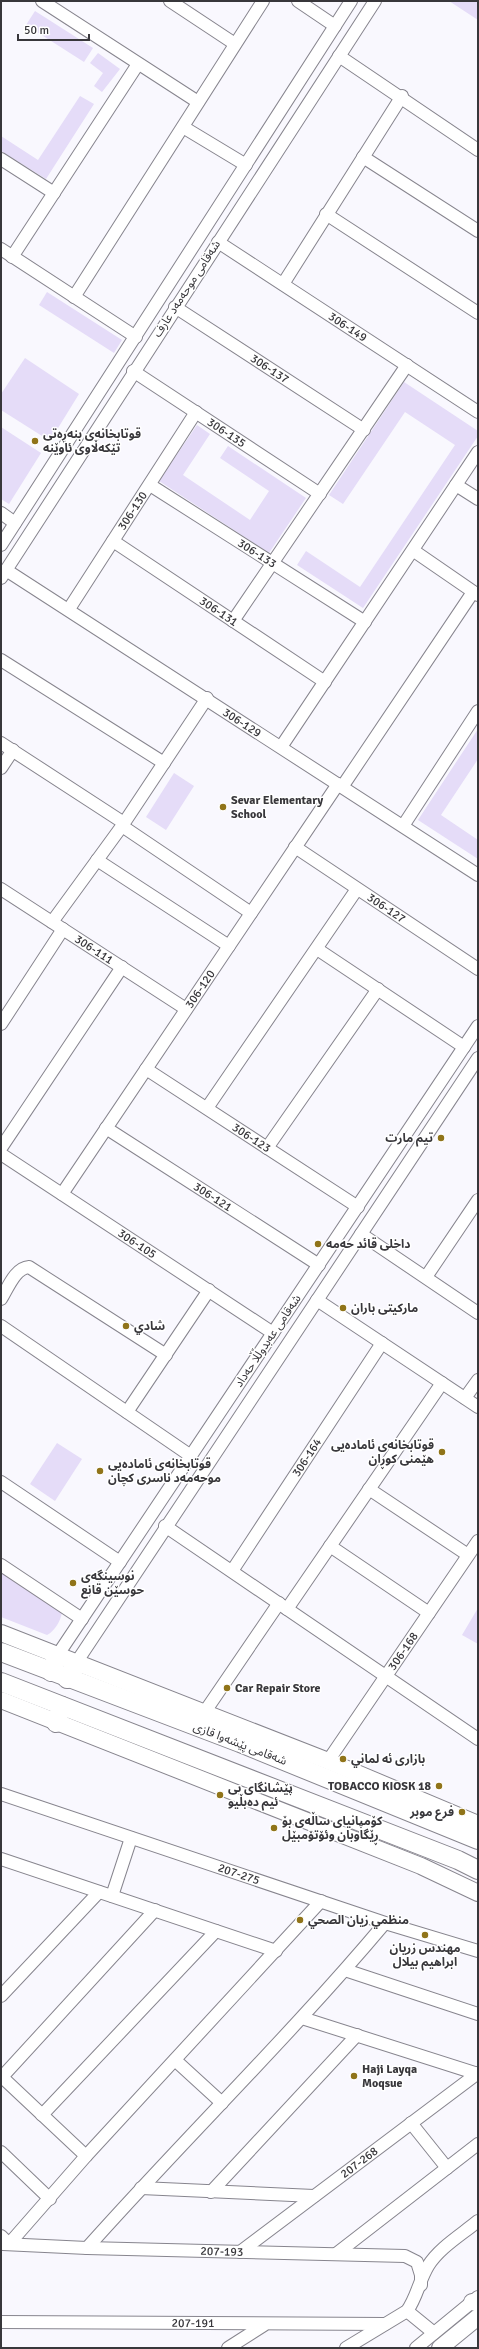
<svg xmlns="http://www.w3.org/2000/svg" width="479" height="2349" viewBox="0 0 479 2349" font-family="Signika,'Noto Sans Arabic',sans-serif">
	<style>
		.green { fill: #e5dcf8 }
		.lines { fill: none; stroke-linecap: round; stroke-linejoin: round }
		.minor-casing { stroke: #87858e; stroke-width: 14 }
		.major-casing { stroke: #87858e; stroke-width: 18 }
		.highway-casing { stroke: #87858e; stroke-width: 20 }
		.minor { stroke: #fff; stroke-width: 12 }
		.major { stroke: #fff; stroke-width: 16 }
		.highway { stroke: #fff; stroke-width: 18 }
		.poi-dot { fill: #907419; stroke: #fff; stroke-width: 1.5 }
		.labels { text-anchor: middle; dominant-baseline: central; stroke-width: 3; stroke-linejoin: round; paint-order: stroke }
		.street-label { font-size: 12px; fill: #38373b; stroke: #fff }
		.poi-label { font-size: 12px; font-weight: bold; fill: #38373b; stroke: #fff; text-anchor: start }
	</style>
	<rect width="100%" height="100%" fill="#f9f8fe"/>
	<g class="green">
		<polygon points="449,1 478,1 478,20"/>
		<polygon points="35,11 93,48 84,62 26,25"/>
		<polygon points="98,53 120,69 102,92 94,86 103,73 90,63"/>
		<polygon points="80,96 94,104 46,179 1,151 1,136 38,160"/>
		<polygon points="47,292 122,340 114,353 39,305"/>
		<polygon points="25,358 79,394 50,441 1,410 1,394"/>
		<polygon points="404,382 478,431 478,436 363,608 297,565 306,551 360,587 455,445 405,412 343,504 329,495"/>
		<polygon points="197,425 210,434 183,475 250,520 269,491 220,458 228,446 306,498 269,553 159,481"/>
		<polygon points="1,427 41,453 9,504 1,499"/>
		<polygon points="478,729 478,759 441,815 478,840 478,859 418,820"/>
		<polygon points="174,773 194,786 166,830 146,817"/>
		<polygon points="57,1443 82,1459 55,1501 30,1484"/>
		<path d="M1,1572l61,40c-1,8 -7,19 -15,23l-46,-18z"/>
		<polygon points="478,1608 478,1644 462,1635"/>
	</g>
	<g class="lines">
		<g class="minor-casing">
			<g id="minor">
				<polyline points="42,1 198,102"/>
				<polyline points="170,1 235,44"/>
				<polyline points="298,1 335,26"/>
				<polyline points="339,56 478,150"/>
				<polyline points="183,127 246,165"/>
				<polyline points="363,157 478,231"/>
				<polyline points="1,159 54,193"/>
				<polyline points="326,214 478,313"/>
				<path id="s1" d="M218,242l260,170"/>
				<polyline points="1,249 136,337"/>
				<polyline points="12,257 138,64"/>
				<polyline points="283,284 402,96"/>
				<polyline points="74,297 263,1"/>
				<path id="s2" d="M175,307l189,123"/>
				<path id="s3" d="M133,371l187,123"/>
				<path id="s4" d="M150,485l215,137"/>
				<polyline points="456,485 478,499"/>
				<polyline points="1,513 15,523"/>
				<path id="s5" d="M113,541l212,141"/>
				<polyline points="1,545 351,1"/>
				<polyline points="414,551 478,595"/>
				<path id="s6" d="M6,570l472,305"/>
				<polyline points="1,578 375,1"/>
				<path id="s7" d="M69,609l127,-197"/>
				<polyline points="233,621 407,365"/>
				<polyline points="1,660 164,763"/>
				<polyline points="1,743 124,823"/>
				<polyline points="281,747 478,452"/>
				<polyline points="1,768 13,750"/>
				<polyline points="342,787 473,592"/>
				<polyline points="122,826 251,913"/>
				<polyline points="403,826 478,711"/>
				<path id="s8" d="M295,847l183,122"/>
				<polyline points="97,860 229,946"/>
				<path id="s9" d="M1,889l185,120"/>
				<polyline points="52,922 122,826 207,698"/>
				<polyline points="317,949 464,1047"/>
				<polyline points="1,1024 63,929"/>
				<path id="s10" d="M146,1069l212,138"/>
				<polyline points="207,1108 357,889"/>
				<path id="s11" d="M106,1128l213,137"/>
				<polyline points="1,1148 122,967"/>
				<polyline points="267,1148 378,989"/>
				<path id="s12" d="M1,1154l272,179"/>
				<path id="s13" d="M62,1194l276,-410"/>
				<polyline points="361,1234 478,1313"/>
				<polyline points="426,1277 478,1200"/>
				<path d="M1,1299c7,-11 14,-31 28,-32l137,88"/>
				<polyline points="317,1300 478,1407"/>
				<polyline points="1,1326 191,1456"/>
				<polyline points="465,1398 478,1380"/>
				<polyline points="127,1412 209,1290"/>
				<polyline points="1,1482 120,1562"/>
				<polyline points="369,1489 468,1555"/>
				<polyline points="165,1526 478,1739"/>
				<polyline points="330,1546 429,1613"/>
				<polyline points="1,1565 82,1619"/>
				<path id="s14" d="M232,1571l150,-228"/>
				<polyline points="287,1609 442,1383"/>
				<polyline points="57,1656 478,1026"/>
				<polyline points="76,1663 478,1058"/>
				<polyline points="204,1713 279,1603"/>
				<path id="s15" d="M328,1761l150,-220"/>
				<path id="s16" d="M1,1794l384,129 93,28"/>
				<polyline points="1,1859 276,1951"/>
				<polyline points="112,1896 131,1838"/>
				<polyline points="345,1970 478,2014"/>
				<polyline points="1,1996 99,1892"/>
				<polyline points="302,2018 478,2074"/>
				<polyline points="175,2060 222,2103"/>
				<polyline points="1,2076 86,2156"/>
				<polyline points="2,2077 155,1910"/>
				<polyline points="42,2115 216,1931"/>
				<polyline points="411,2123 447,2168"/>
				<polyline points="1,2152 50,2199"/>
				<polyline points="141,2188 314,2196"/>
				<polyline points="211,2192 357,2035"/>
				<polyline points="1,2236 9,2244 86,2156 321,1901"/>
				<path id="s17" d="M3,2244l84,4 318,8 12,6 4,13v10"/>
				<path d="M87,2248c98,-110 203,-212 298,-325"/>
				<path id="s18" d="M240,2252l238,-179"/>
				<polyline points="336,2254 478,2144"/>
				<polyline points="407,2311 434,2333"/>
				<path id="s19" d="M1,2322l384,2"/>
				<polyline points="228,2348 264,2325"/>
				<path d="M346,2348l61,-37c10,-14 12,-30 21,-45 11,-18 33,-31 50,-45"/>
				<polyline points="416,2348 478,2297"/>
			</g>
		</g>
		<g class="major-casing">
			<g id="major">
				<polyline points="1,1633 328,1761 478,1824"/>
				<polyline points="1,1700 421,1866 478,1893"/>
				<polyline points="472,2302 478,2303"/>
				<polyline points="440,2348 478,2317"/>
			</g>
		</g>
		<g class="highway-casing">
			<g id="highway">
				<polyline points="1,1652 240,1743 478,1840"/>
				<polyline points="51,1672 57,1656"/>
				<polyline points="67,1679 76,1663"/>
				<polyline points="1,1682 458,1860 478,1870"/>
				<polyline points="56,1723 62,1706"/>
			</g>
		</g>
		<use href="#minor" class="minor"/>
		<use href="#major" class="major"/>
		<use href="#highway" class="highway"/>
	</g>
	<g class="poi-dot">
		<circle cx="35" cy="441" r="4"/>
		<circle cx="223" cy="807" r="4"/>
		<circle cx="441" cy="1138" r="4"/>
		<circle cx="318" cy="1244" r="4"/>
		<circle cx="343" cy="1308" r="4"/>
		<circle cx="126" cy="1326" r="4"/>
		<circle cx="442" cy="1452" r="4"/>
		<circle cx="100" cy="1471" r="4"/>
		<circle cx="73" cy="1583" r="4"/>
		<circle cx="227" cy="1688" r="4"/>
		<circle cx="343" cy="1759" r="4"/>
		<circle cx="439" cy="1786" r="4"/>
		<circle cx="220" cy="1795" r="4"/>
		<circle cx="462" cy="1812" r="4"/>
		<circle cx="274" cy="1828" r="4"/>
		<circle cx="300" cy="1920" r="4"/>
		<circle cx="425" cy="1935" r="4"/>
		<circle cx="354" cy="2076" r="4"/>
	</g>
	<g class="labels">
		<g class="street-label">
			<text transform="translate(187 289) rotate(-57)">شەقامی موحەمەد عارف</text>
			<text stroke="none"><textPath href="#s1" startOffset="155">306-149</textPath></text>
			<text stroke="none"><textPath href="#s2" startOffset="113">306-137</textPath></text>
			<text stroke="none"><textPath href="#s3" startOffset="112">306-135</textPath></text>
			<text stroke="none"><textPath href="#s7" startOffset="117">306-130</textPath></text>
			<text stroke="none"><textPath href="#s4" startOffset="127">306-133</textPath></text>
			<text stroke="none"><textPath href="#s5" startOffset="127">306-131</textPath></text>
			<text stroke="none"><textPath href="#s6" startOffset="281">306-129</textPath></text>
			<text stroke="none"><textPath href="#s8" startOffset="110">306-127</textPath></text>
			<text stroke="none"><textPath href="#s9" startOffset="111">306-111</textPath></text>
			<text stroke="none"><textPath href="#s13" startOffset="247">306-120</textPath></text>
			<text stroke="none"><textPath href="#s10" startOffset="126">306-123</textPath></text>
			<text stroke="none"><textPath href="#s11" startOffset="127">306-121</textPath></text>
			<text stroke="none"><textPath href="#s12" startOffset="163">306-105</textPath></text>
			<text transform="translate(268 1341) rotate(-56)">شەقامی عەبدوڵڵا حەداد</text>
			<text stroke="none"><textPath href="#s14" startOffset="136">306-164</textPath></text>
			<text stroke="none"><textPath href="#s15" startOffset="133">306-168</textPath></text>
			<text transform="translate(240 1744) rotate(21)">شەقامی پێشەوا قازی</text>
			<text stroke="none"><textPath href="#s16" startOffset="251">207-275</textPath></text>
			<text stroke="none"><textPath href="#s18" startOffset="149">207-268</textPath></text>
			<text stroke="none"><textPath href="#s17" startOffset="219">207-193</textPath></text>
			<text stroke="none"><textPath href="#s19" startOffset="192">207-191</textPath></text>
		</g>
		<g class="poi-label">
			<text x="43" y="434">قوتابخانەی بنەڕەتی<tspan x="43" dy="14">تێکەڵاوی ئاوێنە</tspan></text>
			<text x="231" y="800">Sevar Elementary<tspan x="231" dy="14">School</tspan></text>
			<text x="433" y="1138" text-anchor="end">تيم مارت</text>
			<text x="326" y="1244">داخلی قائد حەمە</text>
			<text x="351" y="1308">ماركيتى باران</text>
			<text x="134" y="1326">شادي</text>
			<text x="434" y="1445" text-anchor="end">قوتابخانەی ئامادەیی<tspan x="434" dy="14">هێمنی کوڕان</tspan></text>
			<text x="108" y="1464">قوتابخانەی ئامادەیی<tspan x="108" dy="14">موحەمەد ناسری کچان</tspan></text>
			<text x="81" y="1576">نوسینگەی<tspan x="81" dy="14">حوسێن قانع</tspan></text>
			<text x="235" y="1688">Car Repair Store</text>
			<text x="351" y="1759">بازارى ئه لماني</text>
			<text x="431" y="1786" text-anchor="end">TOBACCO KIOSK 18</text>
			<text x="228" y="1788">پێشانگای بی<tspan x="228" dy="14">ئیم دەبڵیو</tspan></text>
			<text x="454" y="1812" text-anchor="end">فرع موبر</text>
			<text x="282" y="1821">کۆمپانیای ساڵەی بۆ<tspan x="282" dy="14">ڕێگاوبان وئۆتۆمبێل</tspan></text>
			<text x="308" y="1920">منظمي زيان الصحي</text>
			<text x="425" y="1948" text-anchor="middle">مهندس زريان<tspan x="425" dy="14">ابراهيم بيلال</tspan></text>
			<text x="362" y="2069">Haji Layqa<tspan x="362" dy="14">Moqsue</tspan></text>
		</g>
	</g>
	<rect width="479" height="2349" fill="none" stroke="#38373b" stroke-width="4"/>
	<path d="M18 34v6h71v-6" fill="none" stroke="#38373b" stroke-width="2"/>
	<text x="24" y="34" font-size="12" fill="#38373b" stroke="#ffffff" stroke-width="3" paint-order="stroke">50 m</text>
</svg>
